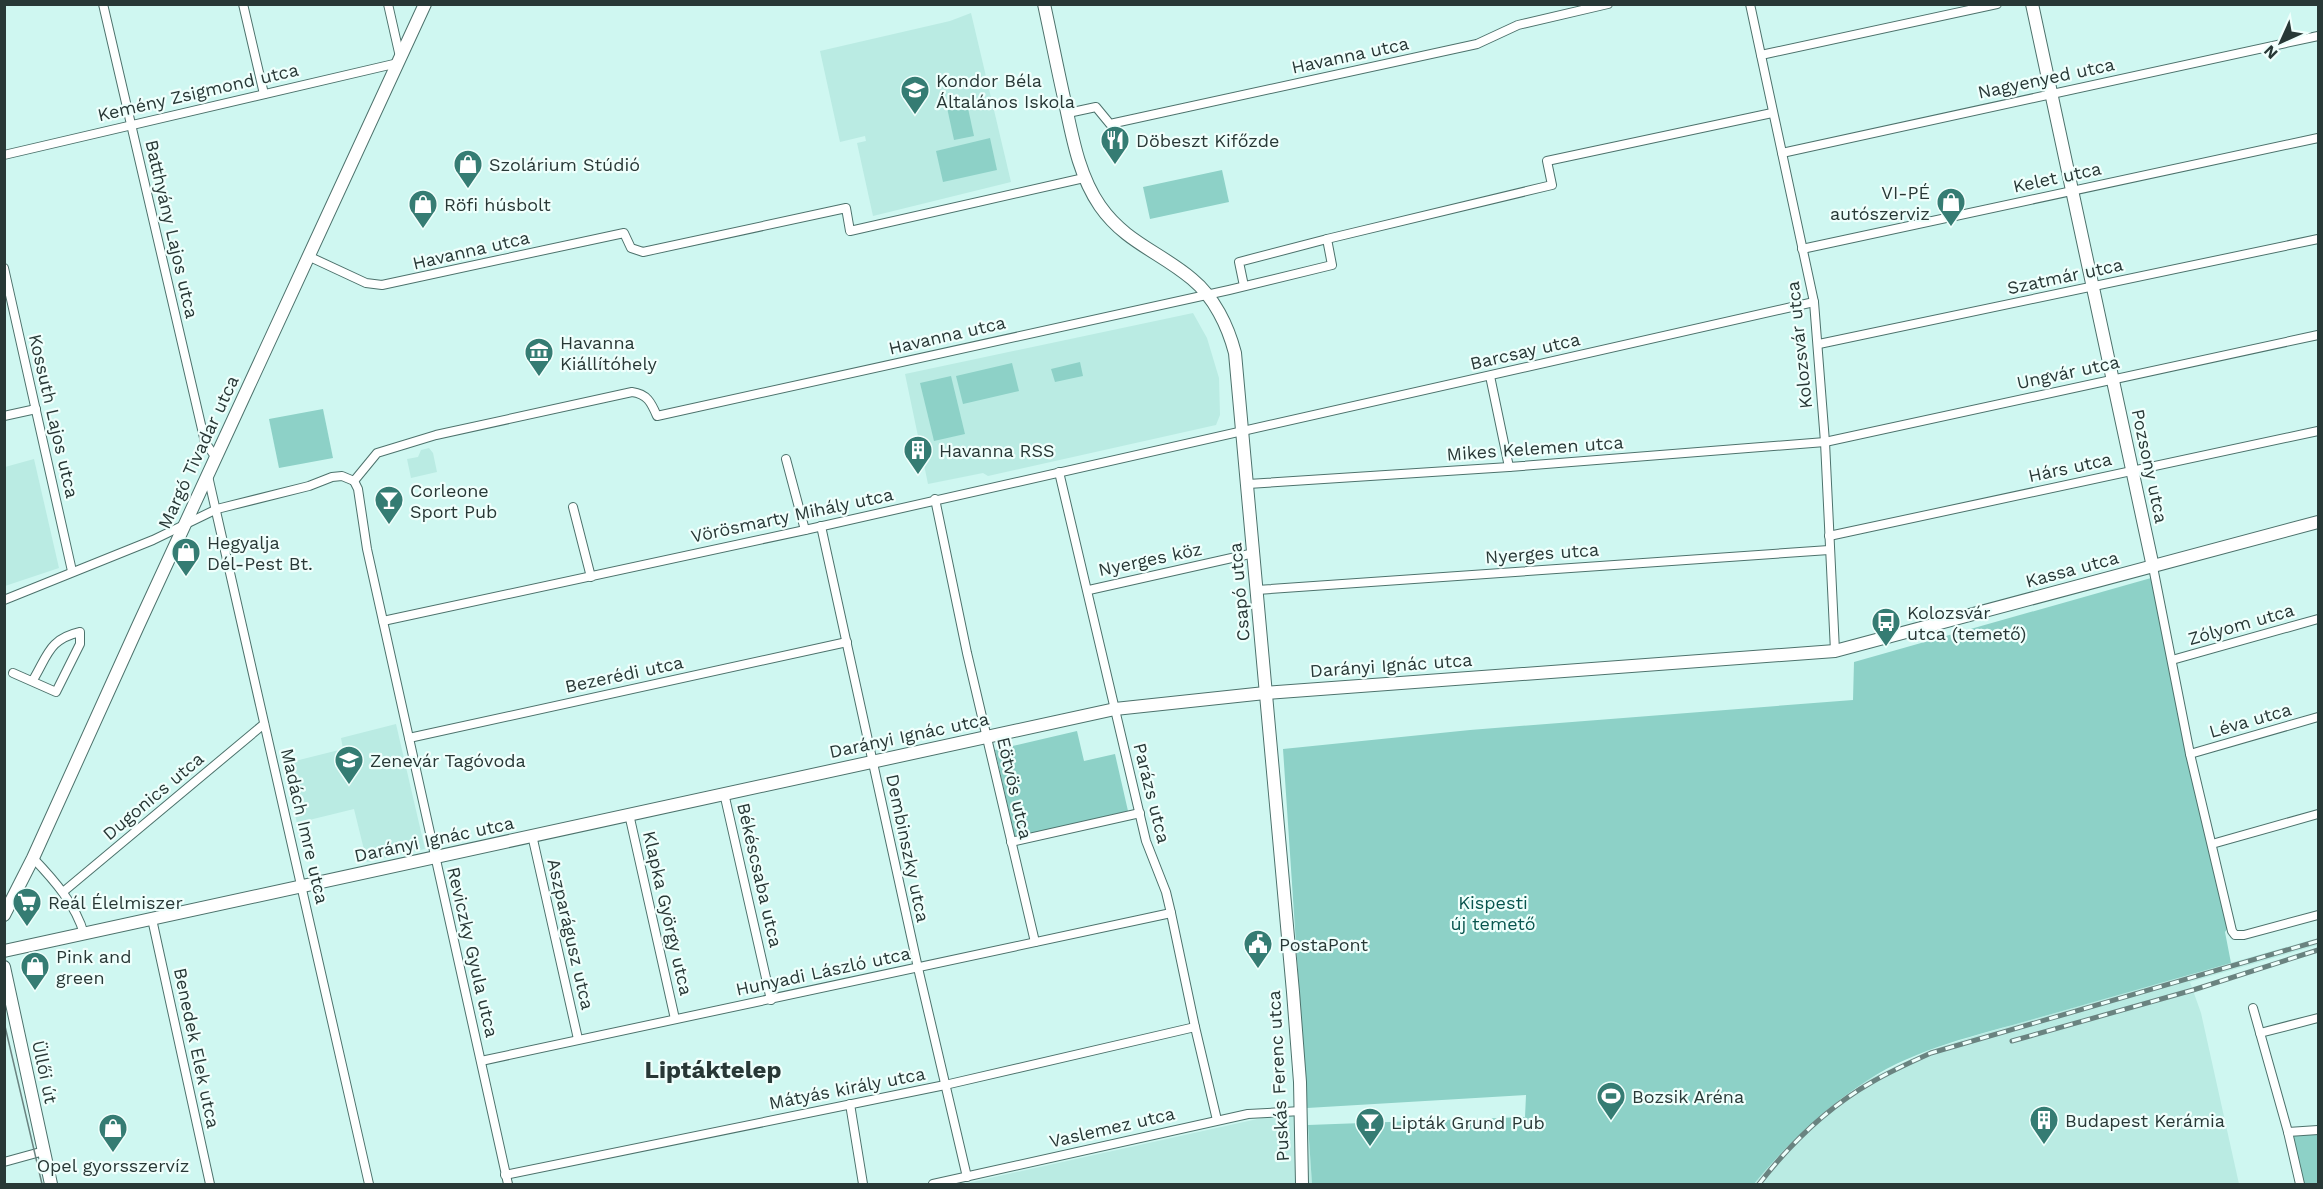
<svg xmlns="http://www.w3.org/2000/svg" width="2323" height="1189" viewBox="0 0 2323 1189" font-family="'Work Sans',sans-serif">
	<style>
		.built { fill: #baebe3 }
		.green { fill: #8dd1c7 }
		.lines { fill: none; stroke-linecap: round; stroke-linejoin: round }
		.street-casing { stroke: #4d726c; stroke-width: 10 }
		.secondary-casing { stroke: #4d726c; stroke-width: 14 }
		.street { stroke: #fff; stroke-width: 8 }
		.secondary { stroke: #fff; stroke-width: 12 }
		.tram { stroke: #6a8380; stroke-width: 1.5 }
		.rail-casing { stroke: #6a8380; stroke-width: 5 }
		.rail { stroke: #effffc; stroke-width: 3; stroke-dasharray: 9; stroke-linecap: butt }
		.labels { text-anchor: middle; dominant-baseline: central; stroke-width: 4.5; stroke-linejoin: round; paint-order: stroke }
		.street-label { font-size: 18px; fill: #283836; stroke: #effffc }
		.poi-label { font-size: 18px; fill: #283836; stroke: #effffc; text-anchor: start }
		.park-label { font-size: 18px; fill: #08554e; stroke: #effffc }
		.district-label { font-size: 24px; font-weight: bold; fill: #283836; stroke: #effffc }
	</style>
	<rect width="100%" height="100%" fill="#cff7f1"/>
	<g class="built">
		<polygon points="971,13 1011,182 873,216 857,143 866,141 865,136 840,142 820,51 950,21"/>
		<polygon points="1193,313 1207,338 1219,378 1220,415 1216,425 988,476 983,473 928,484 905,374"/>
		<polygon points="429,448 433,453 437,472 411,478 407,459 418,457 421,450"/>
		<polygon points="34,459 59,568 5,586 5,467"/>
		<polygon points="396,724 425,849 367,862 354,809 297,823 283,764 343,749 341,738"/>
		<polygon points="2318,938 2318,945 2190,982 2201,1013 2239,1184 1766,1184 1766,1182 1764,1184 1754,1184 1778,1155 1807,1125 1869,1079 1930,1050 1978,1035"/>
		<polygon points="1307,1108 1312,1184 963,1184"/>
	</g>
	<g class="green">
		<polygon points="966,99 974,136 954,140 946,103"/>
		<polygon points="990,138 997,170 943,182 936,151"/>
		<polygon points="1222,170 1229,202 1150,219 1143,187"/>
		<polygon points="1080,362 1083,376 1055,382 1051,369"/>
		<polygon points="1012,363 1019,391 963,404 956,376"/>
		<polygon points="951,376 965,434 934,441 920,383"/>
		<polygon points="323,409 333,458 279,468 269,419"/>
		<path d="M2151,578l80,346 -6,8 6,31c-66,19 -131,37 -197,56 -56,16 -117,29 -166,61 -46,30 -80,63 -114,104h-442l-4,-59 217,-8 1,-22 -219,13 -24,-359 187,-19 383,-30 1,-38z"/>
		<polygon points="1077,731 1084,761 1115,754 1128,811 1015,837 995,750"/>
		<polygon points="2318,1130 2318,1184 2300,1184 2288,1132"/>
	</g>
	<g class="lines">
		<g class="street-casing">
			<g id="street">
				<polyline points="103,4 205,442 216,458"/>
				<polyline points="243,4 264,94"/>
				<polyline points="388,4 400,57"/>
				<polyline points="1750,4 1814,302 1825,442 1835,651"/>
				<polyline points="1761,55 1997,4"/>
				<polyline points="1068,113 1096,107 1110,124 1477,44 1518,25 1608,4"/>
				<polyline points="1782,153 2318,36"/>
				<polyline points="4,155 398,63"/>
				<polyline points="1802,249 2318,138"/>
				<polyline points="308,256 366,283 382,285 624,233 631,248 643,252 846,208 850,231 1084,178"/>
				<polyline points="4,268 72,571"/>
				<polyline points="1244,286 1239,262 1327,239"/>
				<polyline points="1819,344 2318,239"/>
				<polyline points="1490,376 1509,467"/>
				<polyline points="4,416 36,409"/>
				<polyline points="786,459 805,530"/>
				<polyline points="1059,472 1146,841 1166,892 1171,913 1195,1027 1217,1120"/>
				<polyline points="208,476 369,1184"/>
				<path d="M354,481l23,-28 59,-18 196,-43c15,2 19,10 25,24l572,-126 103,-25 -5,-26 225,-54 -5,-24 225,-48"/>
				<polyline points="354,481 358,489 367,549 508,1184"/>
				<polyline points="1248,484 1509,467 1825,442 2318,335"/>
				<polyline points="935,499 967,653 1035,942"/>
				<polyline points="573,507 591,577"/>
				<polyline points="821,526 918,968 967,1177"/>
				<polyline points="1829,536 2318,431"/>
				<polyline points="2153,567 2190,754 2232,931 2235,935 2244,935 2318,915"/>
				<polyline points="1089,590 1254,553"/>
				<polyline points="1257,590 1829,550"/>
				<polyline points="4,600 153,540 217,509 309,486 332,477 342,476 354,481"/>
				<polyline points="383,621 805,530 1814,302"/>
				<polyline points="2172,660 2318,619"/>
				<path d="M13,673l43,19 24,-48v-12c-31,7 -32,23 -47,48"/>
				<polyline points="409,738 847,642"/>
				<polyline points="2190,754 2318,717"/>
				<polyline points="724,793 771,1000"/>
				<polyline points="629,814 675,1019"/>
				<polyline points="532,835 578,1039"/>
				<polyline points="1011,842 1140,813"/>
				<polyline points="2212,844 2318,814"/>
				<path d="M33,858c21,22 43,47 51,76"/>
				<polyline points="63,892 264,724"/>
				<polyline points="152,919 210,1184"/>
				<polyline points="2253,1008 2288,1132 2300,1184"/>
				<polyline points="2260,1033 2318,1018"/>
				<polyline points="481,1061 1171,913"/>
				<polyline points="850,1104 863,1184"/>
				<polyline points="2288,1132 2318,1130"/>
				<polyline points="4,1162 44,1151"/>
				<polyline points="505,1175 945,1085 1195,1027"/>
				<polyline points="933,1184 1248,1114 1301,1111"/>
			</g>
		</g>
		<g class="secondary-casing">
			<g id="secondary">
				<path d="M1044,4c7,32 13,63 20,94 8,37 14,76 36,108 25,36 60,46 92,73 22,18 36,47 43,74l58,639 7,90 2,102"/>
				<polyline points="2032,4 2153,567"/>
				<polyline points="4,915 33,858 138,626 425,4"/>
				<polyline points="4,951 1115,709 1265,693 1835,651 2318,522"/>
				<polyline points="4,967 51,1184"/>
			</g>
		</g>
		<use href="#street" class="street"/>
		<use href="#secondary" class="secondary"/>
		<polyline class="tram" points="4,1022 42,1184"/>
		<g class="rail-casing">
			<g id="rail">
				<polyline points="2012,1041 2193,990 2318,950"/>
				<path d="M1759,1184c31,-40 69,-77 113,-102 19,-11 39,-20 59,-29l387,-112"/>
			</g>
		</g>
		<use href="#rail" class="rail"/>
	</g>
	<defs>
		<g id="school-pin" transform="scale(1.5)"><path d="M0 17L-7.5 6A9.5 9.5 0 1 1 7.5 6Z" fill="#357c73" stroke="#effffc"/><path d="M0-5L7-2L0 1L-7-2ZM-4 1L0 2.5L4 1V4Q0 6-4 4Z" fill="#fff"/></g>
		<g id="restaurant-pin" transform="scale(1.5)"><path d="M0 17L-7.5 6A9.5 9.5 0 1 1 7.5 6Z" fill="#357c73" stroke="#effffc"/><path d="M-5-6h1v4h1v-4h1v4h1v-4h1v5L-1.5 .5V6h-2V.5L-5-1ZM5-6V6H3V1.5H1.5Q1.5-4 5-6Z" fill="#fff"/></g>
		<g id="shop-pin" transform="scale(1.5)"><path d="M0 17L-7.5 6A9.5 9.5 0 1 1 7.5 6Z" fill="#357c73" stroke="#effffc"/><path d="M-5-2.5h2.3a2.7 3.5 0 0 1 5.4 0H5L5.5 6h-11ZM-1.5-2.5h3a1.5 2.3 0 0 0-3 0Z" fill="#fff"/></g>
		<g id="museum-pin" transform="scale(1.5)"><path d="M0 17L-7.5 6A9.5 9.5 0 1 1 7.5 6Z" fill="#357c73" stroke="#effffc"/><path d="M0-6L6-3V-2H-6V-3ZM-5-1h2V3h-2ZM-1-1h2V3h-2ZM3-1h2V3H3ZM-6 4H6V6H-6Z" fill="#fff"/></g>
		<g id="building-pin" transform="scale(1.5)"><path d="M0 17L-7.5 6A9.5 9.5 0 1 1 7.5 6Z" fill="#357c73" stroke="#effffc"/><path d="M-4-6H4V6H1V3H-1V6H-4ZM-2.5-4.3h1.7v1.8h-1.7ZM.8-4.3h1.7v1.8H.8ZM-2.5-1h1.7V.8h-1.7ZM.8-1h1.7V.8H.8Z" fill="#fff"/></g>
		<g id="bar-pin" transform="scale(1.5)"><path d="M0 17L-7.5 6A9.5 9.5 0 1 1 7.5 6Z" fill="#357c73" stroke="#effffc"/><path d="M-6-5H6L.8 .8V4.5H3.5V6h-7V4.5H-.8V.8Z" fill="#fff"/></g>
		<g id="bus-pin" transform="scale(1.5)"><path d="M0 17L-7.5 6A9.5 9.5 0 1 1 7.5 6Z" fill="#357c73" stroke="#effffc"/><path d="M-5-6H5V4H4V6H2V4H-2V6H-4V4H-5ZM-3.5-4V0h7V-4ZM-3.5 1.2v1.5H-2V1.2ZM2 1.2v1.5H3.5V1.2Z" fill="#fff"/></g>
		<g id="supermarket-pin" transform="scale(1.5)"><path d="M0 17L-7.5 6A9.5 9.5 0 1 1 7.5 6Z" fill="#357c73" stroke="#effffc"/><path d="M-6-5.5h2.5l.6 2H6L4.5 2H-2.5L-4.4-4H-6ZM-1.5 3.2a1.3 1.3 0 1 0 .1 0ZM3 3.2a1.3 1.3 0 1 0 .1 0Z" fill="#fff"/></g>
		<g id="civic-pin" transform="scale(1.5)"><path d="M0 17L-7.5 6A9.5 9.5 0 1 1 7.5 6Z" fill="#357c73" stroke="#effffc"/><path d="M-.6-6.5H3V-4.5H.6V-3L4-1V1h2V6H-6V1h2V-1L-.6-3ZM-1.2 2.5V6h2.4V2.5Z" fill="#fff"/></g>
		<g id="stadium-pin" transform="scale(1.5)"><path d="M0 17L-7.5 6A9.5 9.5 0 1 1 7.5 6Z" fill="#357c73" stroke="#effffc"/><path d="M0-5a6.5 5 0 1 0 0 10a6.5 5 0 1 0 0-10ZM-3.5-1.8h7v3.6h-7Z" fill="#fff"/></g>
	</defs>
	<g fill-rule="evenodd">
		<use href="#school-pin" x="915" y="90"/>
		<use href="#restaurant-pin" x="1115" y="140"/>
		<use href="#shop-pin" x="468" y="164"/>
		<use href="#shop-pin" x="1951" y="202"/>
		<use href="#shop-pin" x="423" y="204"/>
		<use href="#museum-pin" x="539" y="352"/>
		<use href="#building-pin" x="918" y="450"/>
		<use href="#bar-pin" x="389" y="500"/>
		<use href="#shop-pin" x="186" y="552"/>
		<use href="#bus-pin" x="1886" y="622"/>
		<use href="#school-pin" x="349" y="760"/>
		<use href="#supermarket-pin" x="27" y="902"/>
		<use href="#civic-pin" x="1258" y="944"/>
		<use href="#shop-pin" x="35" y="966"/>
		<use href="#stadium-pin" x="1611" y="1096"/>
		<use href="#building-pin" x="2044" y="1120"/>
		<use href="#bar-pin" x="1370" y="1122"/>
		<use href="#shop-pin" x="113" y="1128"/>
	</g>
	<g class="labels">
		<g class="street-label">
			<text transform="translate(1350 55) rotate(-12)">Havanna utca</text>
			<text transform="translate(2046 78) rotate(-12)">Nagyenyed utca</text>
			<text transform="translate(198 92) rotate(-13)">Kemény Zsigmond utca</text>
			<text transform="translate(2057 177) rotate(-12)">Kelet utca</text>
			<text transform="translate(172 229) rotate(77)">Batthyány Lajos utca</text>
			<text transform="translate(471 250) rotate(-13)">Havanna utca</text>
			<text transform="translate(2065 276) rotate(-12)">Szatmár utca</text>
			<text transform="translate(947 335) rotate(-13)">Havanna utca</text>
			<text transform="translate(1799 345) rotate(-96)">Kolozsvár utca</text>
			<text transform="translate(1525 351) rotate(-13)">Barcsay utca</text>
			<text transform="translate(2068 372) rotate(-12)">Ungvár utca</text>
			<text transform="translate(54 416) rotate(77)">Kossuth Lajos utca</text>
			<text transform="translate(1535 448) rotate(-4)">Mikes Kelemen utca</text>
			<text transform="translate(198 452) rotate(-65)">Margó Tivadar utca</text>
			<text transform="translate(2150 466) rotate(78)">Pozsony utca</text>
			<text transform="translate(2070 467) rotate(-12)">Hárs utca</text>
			<text transform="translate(792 515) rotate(-12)">Vörösmarty Mihály utca</text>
			<text transform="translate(1542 553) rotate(-4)">Nyerges utca</text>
			<text transform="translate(1150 559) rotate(-12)">Nyerges köz</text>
			<text transform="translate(2072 569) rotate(-15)">Kassa utca</text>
			<text transform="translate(1239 592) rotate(-95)">Csapó utca</text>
			<text transform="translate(2241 624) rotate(-16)">Zólyom utca</text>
			<text transform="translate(1391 665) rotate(-4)">Darányi Ignác utca</text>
			<text transform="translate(624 674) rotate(-12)">Bezerédi utca</text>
			<text transform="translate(2250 720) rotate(-16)">Léva utca</text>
			<text transform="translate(909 735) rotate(-12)">Darányi Ignác utca</text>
			<text transform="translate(1015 788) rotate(77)">Eötvös utca</text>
			<text transform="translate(1152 793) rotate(76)">Parázs utca</text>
			<text transform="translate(153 796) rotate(-40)">Dugonics utca</text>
			<text transform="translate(305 826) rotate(77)">Madách Imre utca</text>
			<text transform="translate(434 839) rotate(-12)">Darányi Ignác utca</text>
			<text transform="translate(908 848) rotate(78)">Dembinszky utca</text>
			<text transform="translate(760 875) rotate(77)">Békéscsaba utca</text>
			<text transform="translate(668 913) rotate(77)">Klapka György utca</text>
			<text transform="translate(571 934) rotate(77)">Aszparágusz utca</text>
			<text transform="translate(473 952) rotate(77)">Reviczky Gyula utca</text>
			<text transform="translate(823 971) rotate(-12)">Hunyadi László utca</text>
			<text transform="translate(197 1048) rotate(78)">Benedek Elek utca</text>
			<text transform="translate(45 1072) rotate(78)">Üllői út</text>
			<text transform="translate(1278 1076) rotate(-93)">Puskás Ferenc utca</text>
			<text transform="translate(847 1088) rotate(-11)">Mátyás király utca</text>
			<text transform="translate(1112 1127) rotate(-13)">Vaslemez utca</text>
		</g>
		<g class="poi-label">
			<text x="936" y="80">Kondor Béla<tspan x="936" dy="21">Általános Iskola</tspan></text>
			<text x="1136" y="140">Döbeszt Kifőzde</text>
			<text x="489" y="164">Szolárium Stúdió</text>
			<text x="1930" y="192" text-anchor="end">VI-PÉ<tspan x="1930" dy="21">autószerviz</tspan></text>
			<text x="444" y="204">Röfi húsbolt</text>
			<text x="560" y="342">Havanna<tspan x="560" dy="21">Kiállítóhely</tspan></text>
			<text x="939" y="450">Havanna RSS</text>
			<text x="410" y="490">Corleone<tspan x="410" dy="21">Sport Pub</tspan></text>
			<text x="207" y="542">Hegyalja<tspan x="207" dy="21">Dél-Pest Bt.</tspan></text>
			<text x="1907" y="612">Kolozsvár<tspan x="1907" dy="21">utca (temető)</tspan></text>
			<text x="370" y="760">Zenevár Tagóvoda</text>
			<text x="48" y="902">Reál Élelmiszer</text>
			<text x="1279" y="944">PostaPont</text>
			<text x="56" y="956">Pink and<tspan x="56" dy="21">green</tspan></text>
			<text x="1632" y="1096">Bozsik Aréna</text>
			<text x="2065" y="1120">Budapest Kerámia</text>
			<text x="1391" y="1122">Lipták Grund Pub</text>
			<text x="113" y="1165" text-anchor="middle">Opel gyorsszervíz</text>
		</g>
		<g class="park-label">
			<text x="1493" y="902">Kispesti<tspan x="1493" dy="21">új temető</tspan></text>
		</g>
		<g class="district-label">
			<text x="713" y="1070">Liptáktelep</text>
		</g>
	</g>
	<rect width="2323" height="1189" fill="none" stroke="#283836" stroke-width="12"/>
	<g transform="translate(2281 42) rotate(225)" stroke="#effffc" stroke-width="4.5" paint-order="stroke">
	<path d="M0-4.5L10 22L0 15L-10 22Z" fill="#283836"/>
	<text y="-9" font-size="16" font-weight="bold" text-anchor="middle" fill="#283836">N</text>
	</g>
</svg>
